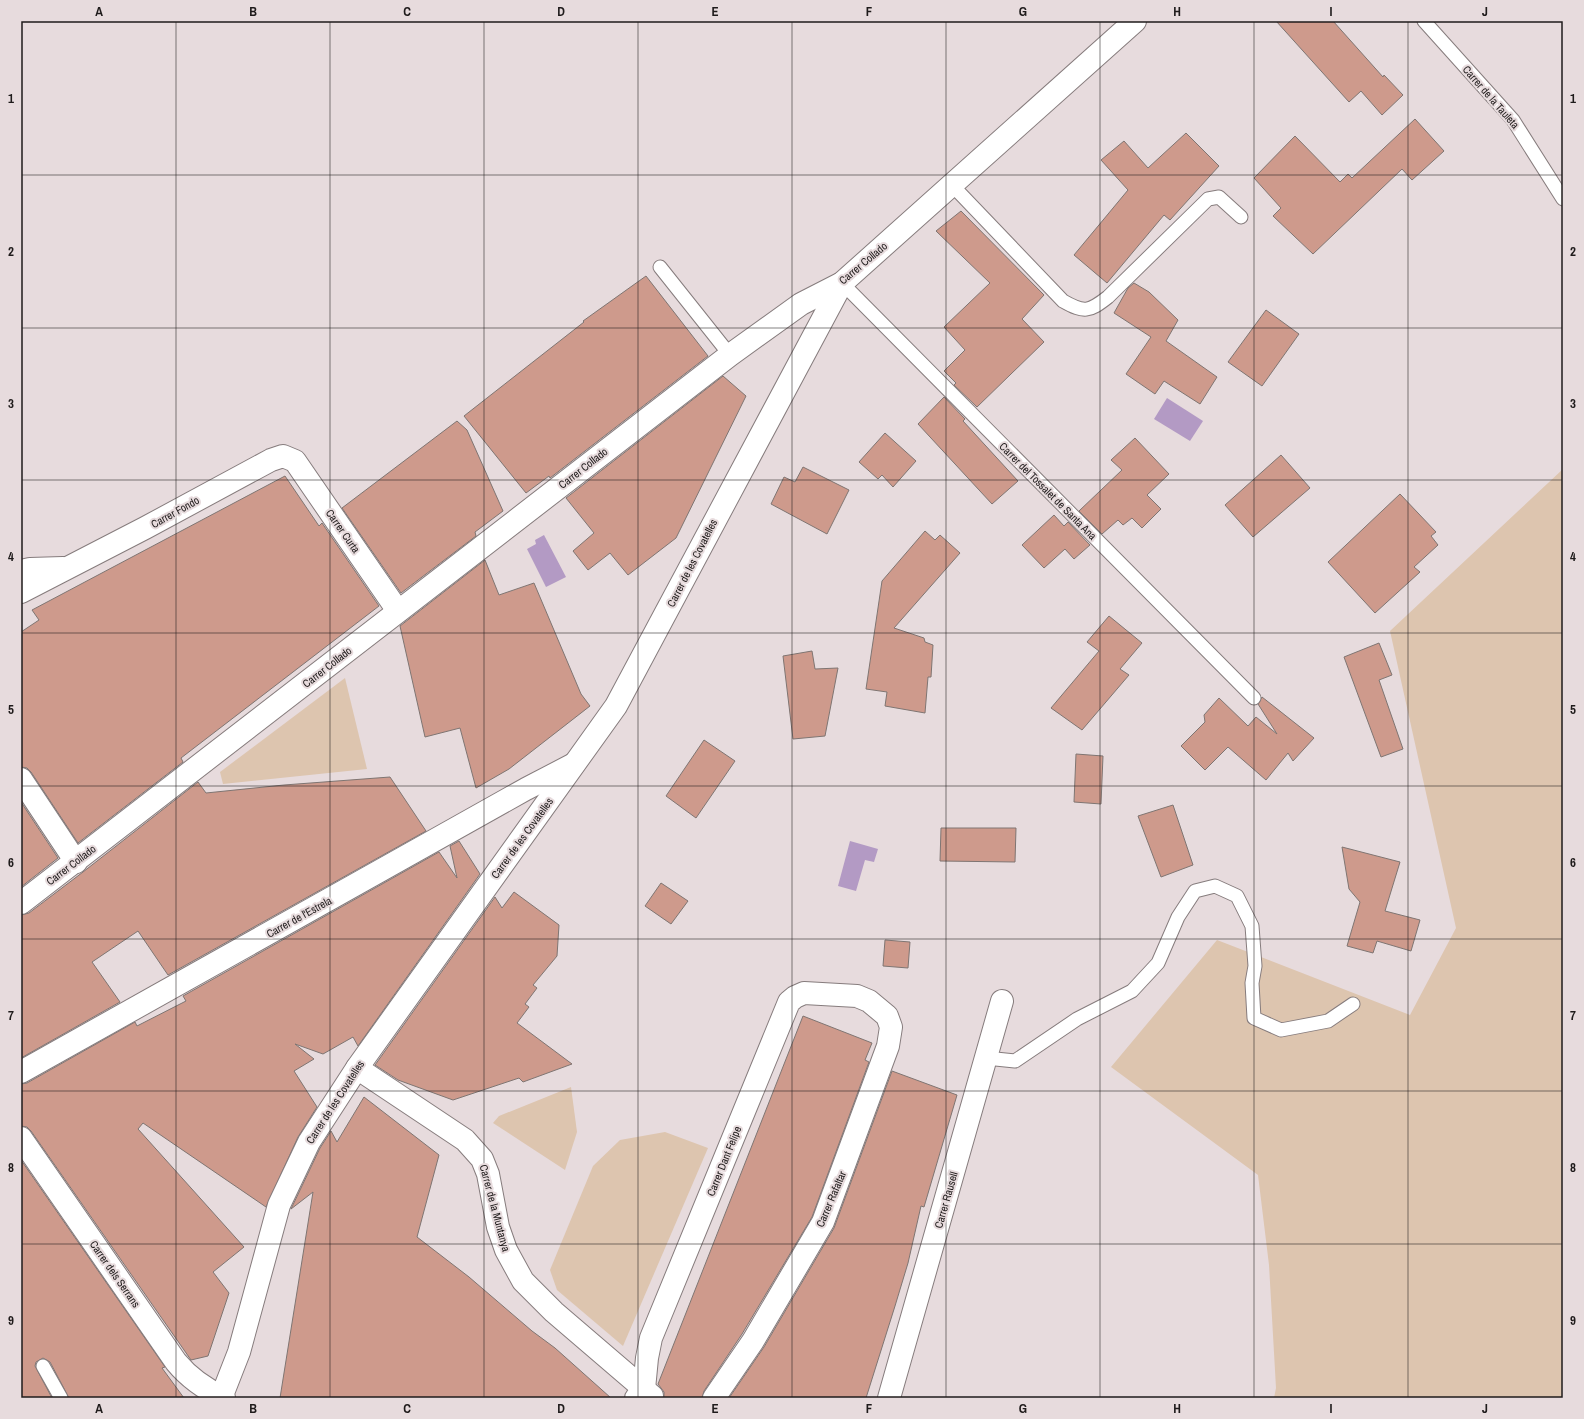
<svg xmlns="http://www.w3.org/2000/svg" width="1584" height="1419" viewBox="0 0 1584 1419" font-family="'Archivo Narrow',sans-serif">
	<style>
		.green { fill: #ddc5af }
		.water { fill: #b39ac4 }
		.building { fill: #ce9a8c; stroke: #7f7572 }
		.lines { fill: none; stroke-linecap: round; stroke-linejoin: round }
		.lane-casing { stroke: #867c7d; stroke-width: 15 }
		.street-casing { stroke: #867c7d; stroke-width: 24 }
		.lane { stroke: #fff; stroke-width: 13 }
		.street { stroke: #fff; stroke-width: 22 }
		.grid { fill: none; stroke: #1f1b1b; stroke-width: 1; stroke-opacity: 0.55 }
		.labels { text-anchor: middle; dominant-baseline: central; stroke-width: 4; stroke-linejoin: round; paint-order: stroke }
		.street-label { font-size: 11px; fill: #1f1b1b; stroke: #e7dbdd }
		.neatline { fill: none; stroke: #1f1b1b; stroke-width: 1.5 }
		.grid-label { font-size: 13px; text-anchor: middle; font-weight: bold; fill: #1f1b1b }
	</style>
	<rect width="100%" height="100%" fill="#e7dbdd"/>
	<g class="green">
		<polygon points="1563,469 1563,1398 1274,1398 1276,1388 1269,1265 1258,1175 1111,1067 1217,940 1410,1015 1456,928 1390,631"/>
		<polygon points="345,678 367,769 223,784 220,772"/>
		<polygon points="571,1087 577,1132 565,1170 493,1123 499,1116"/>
		<polygon points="665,1132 708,1148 623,1346 557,1290 550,1270 593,1166 620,1140"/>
	</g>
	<g class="water">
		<polygon points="1167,398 1203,421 1190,441 1154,419"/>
		<polygon points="544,535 566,577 546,587 527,549 536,544 535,540"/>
		<polygon points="850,841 878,849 874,862 865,860 856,891 838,886"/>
	</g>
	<g class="building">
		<polygon points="1276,21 1333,21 1383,77 1384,75 1403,95 1382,115 1361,91 1349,102"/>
		<polygon points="1415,119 1444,151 1412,180 1402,169 1313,254 1273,216 1281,208 1254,178 1295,136 1340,182 1348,174 1352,178"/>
		<polygon points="1186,133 1219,166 1170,220 1164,215 1107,283 1074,255 1128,190 1101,160 1124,141 1148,168"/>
		<polygon points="961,211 1044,295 1022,319 1044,342 977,407 954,385 956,383 944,371 965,350 944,327 990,283 936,231"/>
		<polygon points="646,276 708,356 550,478 549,476 526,493 464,416 584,322 583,321"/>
		<polygon points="1134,283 1149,292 1178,320 1166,341 1217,377 1200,404 1164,381 1155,394 1126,374 1151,337 1114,313 1128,288"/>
		<polygon points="1266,310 1299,334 1262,386 1228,362"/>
		<polygon points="723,376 746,396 676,538 628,575 610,553 588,570 573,551 594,533 566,498"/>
		<polygon points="944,397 965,419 963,421 1018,481 992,504 918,424"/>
		<polygon points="457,421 467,430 503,511 475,532 476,536 401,593 342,508"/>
		<polygon points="885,433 916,461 893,487 882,475 878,479 859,462"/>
		<polygon points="1135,438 1169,474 1147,495 1161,509 1142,528 1132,518 1123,525 1118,520 1102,534 1079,511 1122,470 1111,460"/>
		<polygon points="1281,455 1310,488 1253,537 1225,505"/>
		<polygon points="803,467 849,490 827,534 771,504 784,477 795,482"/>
		<polygon points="285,476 319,526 322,523 379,606 181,758 183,762 78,843 31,772 27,768 21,767 21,632 39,620 32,610"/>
		<polygon points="1400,494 1436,532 1431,536 1438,545 1414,567 1420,572 1375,613 1328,562"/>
		<polygon points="1054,515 1064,526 1068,522 1090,545 1074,559 1065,549 1044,568 1022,545"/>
		<polygon points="925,531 935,540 940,535 960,553 894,628 924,638 925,642 933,645 931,677 928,677 925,713 885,706 887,692 866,689 882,581"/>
		<polygon points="485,560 499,595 534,583 581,694 590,706 509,769 476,788 460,728 425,737 400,626"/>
		<polygon points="1109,616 1142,643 1120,669 1129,675 1082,730 1051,708 1099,651 1087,642"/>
		<polygon points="1379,643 1392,675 1379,680 1403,749 1381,757 1344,657"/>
		<polygon points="812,651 815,669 838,668 825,736 793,739 783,656"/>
		<polygon points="1262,697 1314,738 1293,761 1288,753 1266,780 1228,747 1205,770 1181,746 1205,722 1204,715 1219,698 1248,726 1256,717 1277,734 1258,704"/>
		<polygon points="704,740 735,761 696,818 666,796"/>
		<polygon points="1076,754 1103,756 1101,804 1074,802"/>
		<polygon points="390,777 426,831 168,975 138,931 92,962 120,1002 21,1058 21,915 29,913 83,872 198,782 206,793 284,785"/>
		<polygon points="21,802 58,858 21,887"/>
		<polygon points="1173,805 1193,865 1161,877 1138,816"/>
		<polygon points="941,828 1016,828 1015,862 940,861"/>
		<polygon points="459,841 480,874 358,1046 353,1037 323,1054 295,1044 314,1059 294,1071 317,1107 298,1137 266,1207 143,1123 138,1129 244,1247 213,1272 229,1293 208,1356 191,1360 31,1131 27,1127 21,1126 21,1084 27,1083 135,1022 137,1026 186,1001 183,996 439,852 457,878 450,846"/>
		<polygon points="1342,847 1400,862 1385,911 1420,920 1411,951 1377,941 1373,953 1347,946 1360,902 1349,889"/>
		<polygon points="661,883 688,901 671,924 645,906"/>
		<polygon points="514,892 559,925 557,956 533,985 537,988 525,1004 529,1007 517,1023 572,1064 523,1082 519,1078 453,1100 398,1080 375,1065 495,897 502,908"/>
		<polygon points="885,940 910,942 908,968 883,966"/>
		<polygon points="803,1016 872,1043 865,1060 869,1062 812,1217 742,1334 704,1391 702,1398 664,1398 664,1392 658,1384"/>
		<polygon points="892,1071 957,1095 924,1207 921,1206 908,1263 895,1306 866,1398 729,1398 764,1347 834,1228"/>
		<polygon points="364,1097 439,1155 417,1237 469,1277 532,1331 555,1348 611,1398 280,1398 313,1192 291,1209 320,1148 331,1131 337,1142"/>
		<polygon points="21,1160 165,1367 162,1368 184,1398 69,1398 50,1362 43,1358 36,1362 35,1366 52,1398 21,1398"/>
	</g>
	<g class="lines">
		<g class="lane-casing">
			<g id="lane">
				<polyline points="1424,21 1513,120 1563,199"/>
				<path d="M952,185l111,116c21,12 26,11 45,-4l100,-98 11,-2 22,20"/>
				<polyline points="660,267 730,355"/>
				<polyline points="842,283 1254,698"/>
				<polyline points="986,1058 1015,1061 1077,1019 1132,991 1158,963 1178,917 1195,891 1215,886 1237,896 1252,926 1255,966 1252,983 1254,1018 1281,1030 1328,1021 1353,1004"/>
				<polyline points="43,1366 61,1398"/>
			</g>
		</g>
		<g class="street-casing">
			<g id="street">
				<polyline points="21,571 30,569 63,568"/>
				<polyline points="21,592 145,528 271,460 283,456 295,461 398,611"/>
				<polyline points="21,779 76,862"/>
				<polyline points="21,903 730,355 801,304 842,283 1135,21"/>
				<polyline points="357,1068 465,1140 482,1159 488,1174 498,1227 506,1250 523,1281 554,1312 652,1396"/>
				<polyline points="21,1072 526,789 574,764"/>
				<path d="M21,1138l155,224c14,17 29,27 48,36"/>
				<polyline points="221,1398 239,1352 279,1205 309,1142 357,1068 616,706 842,283"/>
				<polyline points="636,1398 644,1389 647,1358 651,1338 789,1002 795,997 804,993 857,996 869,1001 887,1016 891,1027 888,1046 823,1222 753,1341 714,1398"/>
				<polyline points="889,1398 1002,1001"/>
			</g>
		</g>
		<use href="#lane" class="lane"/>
		<use href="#street" class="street"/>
	</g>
	<path class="grid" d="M176,21v1377M330,21v1377M484,21v1377M638,21v1377M792,21v1377M946,21v1377M1100,21v1377M1254,21v1377M1408,21v1377M21,175h1542M21,328h1542M21,480h1542M21,633h1542M21,786h1542M21,939h1542M21,1091h1542M21,1244h1542"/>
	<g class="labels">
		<g class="street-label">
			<text transform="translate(1491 97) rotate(49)">Carrer de la Tauleta</text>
			<text transform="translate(863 263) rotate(-40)">Carrer Collado</text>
			<text transform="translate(583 468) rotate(-38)">Carrer Collado</text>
			<text transform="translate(1048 491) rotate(45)">Carrer del Tossalet de Santa Ana</text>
			<text transform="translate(175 512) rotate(-29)">Carrer Fondo</text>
			<text transform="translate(343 531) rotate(55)">Carrer Curta</text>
			<text transform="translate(692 563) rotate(-63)">Carrer de les Covatelles</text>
			<text transform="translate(327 667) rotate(-38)">Carrer Collado</text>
			<text transform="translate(522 838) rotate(-54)">Carrer de les Covatelles</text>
			<text transform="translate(71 865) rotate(-37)">Carrer Collado</text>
			<text transform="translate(299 917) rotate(-29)">Carrer de l'Estrela</text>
			<text transform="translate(335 1102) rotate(-57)">Carrer de les Covatelles</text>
			<text transform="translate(724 1161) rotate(-68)">Carrer Dant Felipe</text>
			<text transform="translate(831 1199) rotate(-67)">Carrer Rafaltar</text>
			<text transform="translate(946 1200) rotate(-74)">Carrer Rausell</text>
			<text transform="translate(495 1208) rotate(75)">Carrer de la Muntanya</text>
			<text transform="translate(115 1274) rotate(55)">Carrer dels Serrans</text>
		</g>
	</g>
	<rect width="1584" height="1419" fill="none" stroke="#e7dbdd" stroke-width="44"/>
	<rect x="22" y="22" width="1540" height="1375" class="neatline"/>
	<g class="grid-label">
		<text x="99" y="16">A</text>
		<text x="253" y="16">B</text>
		<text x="407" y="16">C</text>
		<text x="561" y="16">D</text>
		<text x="715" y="16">E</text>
		<text x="869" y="16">F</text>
		<text x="1023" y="16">G</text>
		<text x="1177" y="16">H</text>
		<text x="1331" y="16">I</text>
		<text x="1485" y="16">J</text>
		<text x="11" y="103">1</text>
		<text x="1573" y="103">1</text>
		<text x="11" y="256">2</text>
		<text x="1573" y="256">2</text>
		<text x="11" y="408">3</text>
		<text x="1573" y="408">3</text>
		<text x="11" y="561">4</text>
		<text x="1573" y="561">4</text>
		<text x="11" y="714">5</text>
		<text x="1573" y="714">5</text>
		<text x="11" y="867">6</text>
		<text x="1573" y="867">6</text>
		<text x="11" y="1020">7</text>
		<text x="1573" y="1020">7</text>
		<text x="11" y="1172">8</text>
		<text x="1573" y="1172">8</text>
		<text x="11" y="1325">9</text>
		<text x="1573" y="1325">9</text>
		<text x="99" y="1413">A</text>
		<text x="253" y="1413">B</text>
		<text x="407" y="1413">C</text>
		<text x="561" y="1413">D</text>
		<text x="715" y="1413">E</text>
		<text x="869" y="1413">F</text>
		<text x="1023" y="1413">G</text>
		<text x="1177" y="1413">H</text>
		<text x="1331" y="1413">I</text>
		<text x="1485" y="1413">J</text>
	</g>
</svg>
